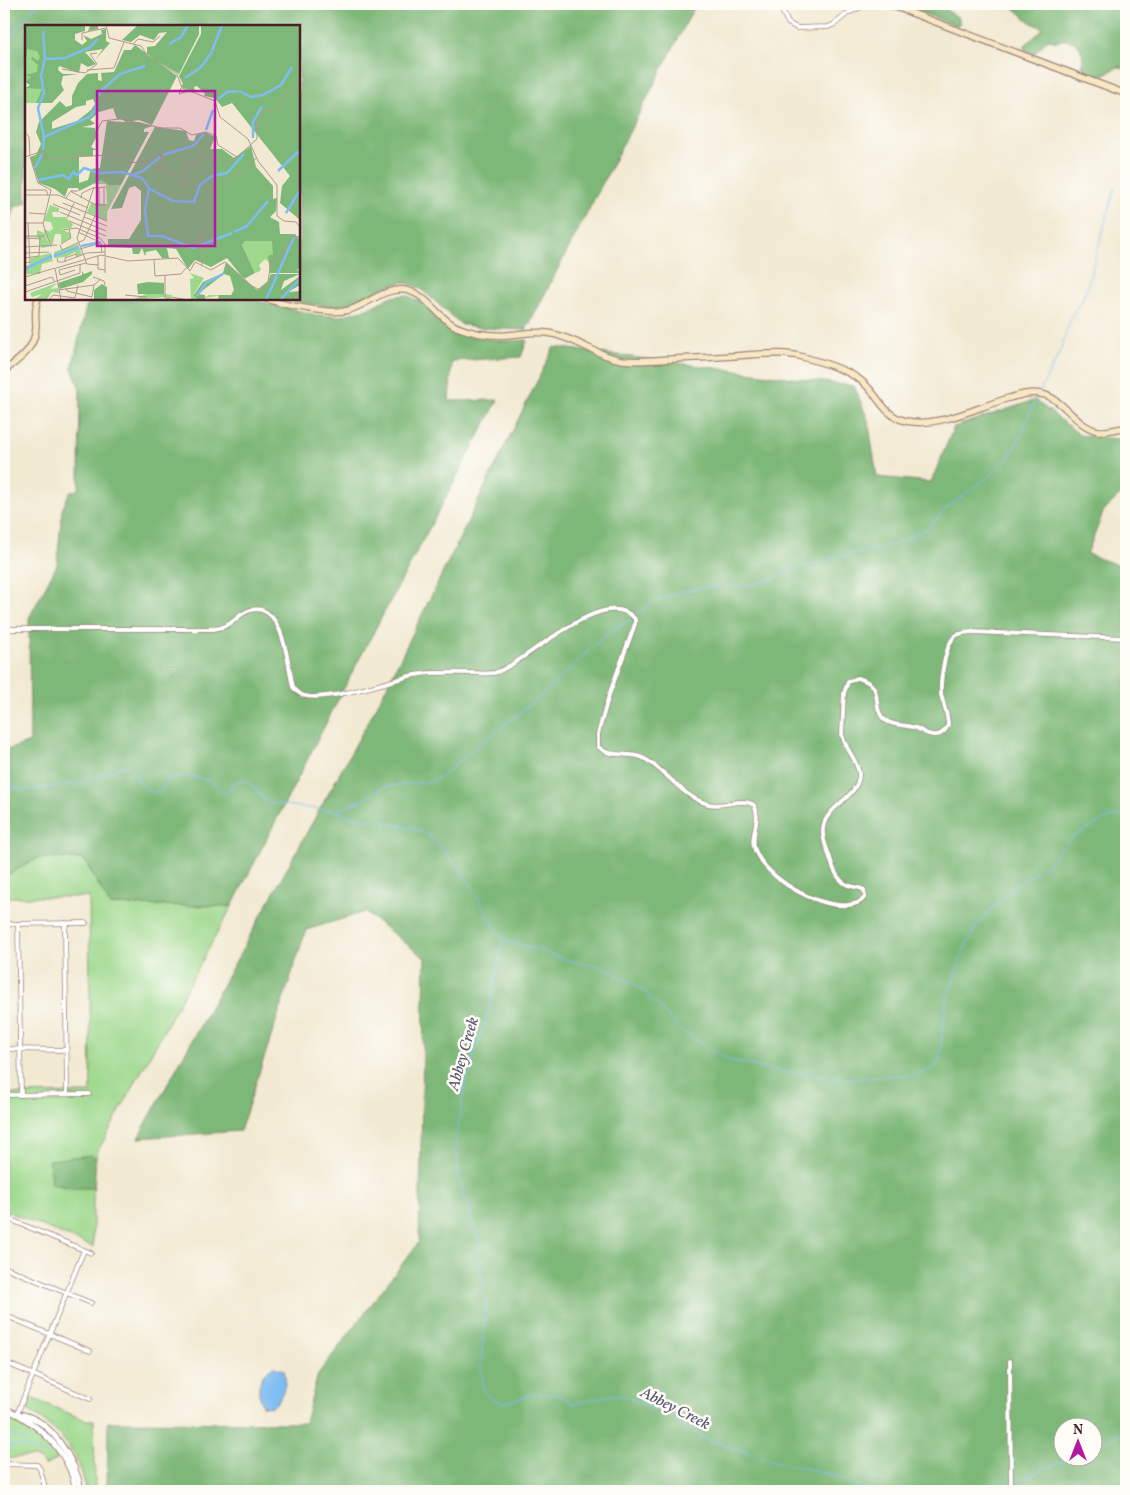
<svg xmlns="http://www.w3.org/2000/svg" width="1130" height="1495" viewBox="0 0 1130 1495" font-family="Vollkorn,serif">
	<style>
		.green { fill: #9dd88c; stroke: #747c5c }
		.forest { fill: #7eb878; stroke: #646c52; fill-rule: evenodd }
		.water { fill: #7ebdf2; stroke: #646e8e }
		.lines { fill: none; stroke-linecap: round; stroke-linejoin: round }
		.stream { stroke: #7ebdf2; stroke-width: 1 }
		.minor-casing { stroke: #9e847e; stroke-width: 5.5 }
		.tertiary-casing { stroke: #9e847e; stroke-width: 7 }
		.secondary-casing { stroke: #9e847e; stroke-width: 8 }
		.minor { stroke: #fff; stroke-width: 4 }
		.tertiary { stroke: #fff; stroke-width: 5 }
		.secondary { stroke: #f7e8c3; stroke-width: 5.5 }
		.labels { text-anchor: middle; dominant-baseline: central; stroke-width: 5; stroke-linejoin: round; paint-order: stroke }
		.water-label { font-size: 16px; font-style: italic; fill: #5c5671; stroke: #fdfcf7 }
		.inset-river { fill: none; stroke: #7ebdf2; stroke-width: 2.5 }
		.inset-road { fill: none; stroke: #af988f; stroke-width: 1 }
		.view { fill: #b5179e; fill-opacity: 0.15; stroke: #b5179e; stroke-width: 2.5 }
		.inset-edge { fill: none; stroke: #4a1f2b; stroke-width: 2.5 }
	</style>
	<rect width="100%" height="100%" fill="#fdfcf7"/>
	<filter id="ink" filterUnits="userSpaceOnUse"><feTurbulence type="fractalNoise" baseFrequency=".02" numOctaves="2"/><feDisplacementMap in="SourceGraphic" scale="10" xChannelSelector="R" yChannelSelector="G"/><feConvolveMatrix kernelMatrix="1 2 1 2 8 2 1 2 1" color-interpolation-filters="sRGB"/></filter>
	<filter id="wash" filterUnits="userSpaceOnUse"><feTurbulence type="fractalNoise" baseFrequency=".0096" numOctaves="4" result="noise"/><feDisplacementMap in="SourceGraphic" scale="20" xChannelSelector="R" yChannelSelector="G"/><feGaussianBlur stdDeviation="1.12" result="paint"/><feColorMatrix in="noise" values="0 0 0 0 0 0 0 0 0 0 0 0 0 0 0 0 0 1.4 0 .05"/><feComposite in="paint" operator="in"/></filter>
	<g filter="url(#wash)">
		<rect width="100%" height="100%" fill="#f2e9d2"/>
		<g class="green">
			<polygon points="35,858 84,859 110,905 232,906 93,1160 93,1247 4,1210 4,1094 91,1093 89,897 4,897 4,876"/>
			<path d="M29,1397l56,23h9l1,71h-9c-7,-43 -27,-60 -61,-83z"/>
			<path d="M4,1416c23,10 41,21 54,43l-14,7c-4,-14 -28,-8 -40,-7z"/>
		</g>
		<g class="forest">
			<polygon points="4,4 696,4 526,330 482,328 461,324 420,288 403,282 385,287 354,302 336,308 279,299 299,299 299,26 26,26 26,203 15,207 11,220 4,229"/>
			<polygon points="898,4 949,4 943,8 959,18 959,25 957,26"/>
			<path d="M998,4h128v64l-8,-1 -20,11 -16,-7c2,-12 2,-29 -15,-31 -9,-1 -8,4 -19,-1l-14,15 -9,-4 -1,-3c5,-7 14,-12 19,-19l-13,-6 -17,-15 -13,-1z"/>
			<polygon points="406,295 421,302 443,324 469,336 503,341 527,340 521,357 452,361 449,401 498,400 357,663 232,906 110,905 84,859 38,858 4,877 4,751 30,742 29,618 57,565 62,510 69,493 79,489 80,389 72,368 88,299 250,299 316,315 340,316 367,309 390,297"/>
			<path d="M554,347l300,39 14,34 9,57 54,5 23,-55 81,-27 45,35 46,5v50l-22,20 -17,44 39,14v923h-1019l1,-69 197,1 13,-49 101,-132 6,-284 -60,-46 -59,18 -66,201 -102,7 240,-434zM1062,1428h30v30h-30z"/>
			<polygon points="92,1155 92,1160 96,1155 94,1188 72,1188 51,1184 49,1160"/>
		</g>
		<path class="water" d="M273,1367l11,3c4,13 -2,29 -12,37l-10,-1c-5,-16 -5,-30 11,-39z"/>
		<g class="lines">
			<g class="stream">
				<polyline points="4,51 16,29 37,4"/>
				<path d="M4,114c3,12 3,24 0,36"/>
				<polyline points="1040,391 1058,356 1073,313 1082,301 1087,287 1115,188"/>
				<path d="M633,616c23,-19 55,-28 85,-30 8,0 17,0 26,0 26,-3 51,-17 75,-24 37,-10 76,-13 108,-34 11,-8 16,-19 27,-26 18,-13 38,-25 53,-43 15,-18 20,-43 31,-64"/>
				<polyline points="4,781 21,790 75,785 121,767 129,766 142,786 151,793 160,792 169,780 178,776 196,777 210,781 223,793 227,793 233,783 244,780 250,783 266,801 275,804 336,811 353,816 413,828 429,835 448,855 469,882 493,924 503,938 510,942 537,949 563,959 604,968 620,976 646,993 683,1033 686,1033 713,1051 729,1060 766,1069 806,1074 826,1078 858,1079 896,1075 911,1076 934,1068 939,1061 946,1002 963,952 976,927 994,906 1021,881 1045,867 1062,847 1072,838 1096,824 1109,818 1126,814"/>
				<polyline points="337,810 363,800 378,790 389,786 429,782 444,775 463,758 535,701 601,639 630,619"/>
				<polyline points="503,939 489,1010 466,1080 456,1139 460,1180 479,1244 481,1276 486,1301 481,1368 484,1390 490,1399 504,1403 536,1394 551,1394 563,1397 574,1404 610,1395 626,1396 675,1420 687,1429 712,1441 769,1460 829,1474 870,1491"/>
				<polyline points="12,1435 13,1437 23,1439 24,1442 23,1444"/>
				<polyline points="4,1446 23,1446 43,1454"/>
				<polyline points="1092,1448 1116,1436 1126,1434"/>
				<polyline points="962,1491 967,1489 991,1487 1021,1479 1071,1458"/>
			</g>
		</g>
	</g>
	<g filter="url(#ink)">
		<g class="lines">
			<g class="minor-casing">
				<g id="minor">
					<polyline points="787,4 783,13 788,23 797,28 828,27 835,24 848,13 868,4"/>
					<path d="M4,629h210c20,-2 22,-15 37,-19 33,-8 37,57 42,77 3,4 5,6 9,8 20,8 82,-12 104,-18 21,-6 43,-4 65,-4 7,0 16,1 23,0 31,-8 110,-91 141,-54v5l-26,71 -11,39v12c12,14 33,4 47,13 23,13 37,38 63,45 15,4 33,-7 46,1 8,15 -5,30 1,45 11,29 63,58 93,55 7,-1 13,-2 17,-8l-1,-7c-6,-4 -15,-2 -21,-8 -8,-6 -11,-18 -14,-27 -3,-8 -7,-17 -6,-26 2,-23 34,-30 36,-53 1,-13 -15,-28 -17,-42l2,-41 4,-11 9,-4c29,7 14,25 25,39 7,10 26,7 36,12 5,3 13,7 19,6 5,-1 9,-5 11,-10 0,-11 -5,-21 -7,-31 -1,-13 4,-49 14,-58 5,-3 10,-3 16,-4l155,6"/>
					<polyline points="65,923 67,1094"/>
					<polyline points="4,924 86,923"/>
					<polyline points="18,924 21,1095"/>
					<polyline points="4,1049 66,1050"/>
					<polyline points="4,1095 89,1094"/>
					<polyline points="4,1217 91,1253"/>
					<polyline points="4,1267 91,1303"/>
					<polyline points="4,1315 90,1351"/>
					<polyline points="1010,1361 1011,1491"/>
					<polyline points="4,1362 90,1399"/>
					<polyline points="17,1414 84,1250"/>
					<polyline points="4,1464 37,1465 40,1469 46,1491"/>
				</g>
			</g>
			<g class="tertiary-casing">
				<g id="tertiary">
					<path d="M4,1408c35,15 66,44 72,83"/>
					<path d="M17,1414c33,2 60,48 64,77"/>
				</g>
			</g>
			<g class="secondary-casing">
				<g id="secondary">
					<polyline points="888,4 1126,94"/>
					<path d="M267,299c16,6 66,16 82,11 18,-5 36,-23 56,-20 22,3 32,28 52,37 15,6 34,9 50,8 14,-1 27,-4 41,-2 27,4 48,23 74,27 17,2 35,0 51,-1 25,-1 50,-2 74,-4 19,-1 38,-3 56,2 18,5 40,11 56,22 18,12 23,37 47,42 34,7 71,-14 103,-23 11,-3 21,-6 32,-4 23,4 34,33 58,37 9,1 18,-3 27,-3"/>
					<path d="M4,371c16,-12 31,-22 32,-44 0,-10 -2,-19 2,-28"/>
				</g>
			</g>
			<use href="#minor" class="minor"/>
			<use href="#tertiary" class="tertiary"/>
			<use href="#secondary" class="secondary"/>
		</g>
	</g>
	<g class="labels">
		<g class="water-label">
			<text transform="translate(464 1054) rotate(-74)">Abbey Creek</text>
			<text transform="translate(675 1409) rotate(27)">Abbey Creek</text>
		</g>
	</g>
	<g transform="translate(25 25)">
		<rect width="275" height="275" fill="#f2e9d2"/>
		<path d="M0,0h26v78h-26v-16h7l1,-4h-8zM76,155h5l3,5h12l-14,27v9l-20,-9 4,-9 16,1 -1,-20h-12zM25,180l9,3v4h-7l1,5h12l8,7 -2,4 -10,1 9,4 1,5 -10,5v-9h-6l-3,12 -8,-13 6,13 -7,2 -3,-1 -1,-9 -14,-2h12v-6l7,3v-4l8,4 -3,-2 4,-2 -2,-7 -7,-1zM220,215l28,1v13l-4,2v6l-4,-3 -6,6 2,5 -3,2 -3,1 -13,-28zM53,219l4,11 -5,1 -2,-4 -9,5 -12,1v-6zM26,228l2,8 -11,3 -2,10h-13l-2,-8 4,-1 2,-7zM165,248l14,5 -10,16 10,4 5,-3 37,1v4h-28v-4l-27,4 -1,-21 4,-1zM32,258l-7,6 8,-1 1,5 -7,-1 -6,8h-12l8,-6 -10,3 -2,-4zM121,269h18l8,1 -1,5h-6v-3l-33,3z" fill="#9dd88c"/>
		<path d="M0,0h73v4l-10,2 2,-5h-5v5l-10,3v6l7,5 5,-4 -4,-6 8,4 11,-5 -1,-4 5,-1v12l4,2 -15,17 8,-11 -18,3 11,12 -8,3 -7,-4 -2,10 -20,-7 -1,4 5,4h15l-15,2 -2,8 3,6 -12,13h-16l6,-14 -16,-1 4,-3 -5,-3 6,-5 -6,-2 12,-3 1,-7 -7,-6 1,-2 6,4 2,-4 -3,-6 -10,-2 -2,17zM113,0h61v9l-20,40 -32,-19v-8l8,-1 12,-14 -8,1 -5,7 -14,-5 -9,7 -9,-2zM176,0h99v195l-20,-17 2,-17 8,-10 -58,-73 -10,4 -7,-9 -11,-2 1,-2 -8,-8 -3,1 1,5 -14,-5 2,-3 -4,-8 22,-42zM110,20l42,31 -25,49 -13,-5 -12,2h12l13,4 -8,3v3h5l-28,53h-12l-8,-5 -22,11 -1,-3h-10l-3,9 -10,-8 -16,-6 -9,-26 6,-2 5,-11 -5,-12 3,-10 21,-21 6,6 6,-2v-9l6,-13 9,-9 11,-1v7l4,1 -1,-8 13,-1 10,-22h7zM68,74l2,5 -4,6 -14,11 -25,8v-7l24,-15 10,-2v-4zM88,83l4,11h5l4,3 -19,-1 -7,47 -9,1 -3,11 -9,3v-27h14v-6h4l-6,-3 6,-11 -2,-8 -13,-1 10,-2 3,-2 -5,-3 9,-8zM130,102l31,4 3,9 5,1 2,-6 9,-3 10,5 -5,12h12l12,9 17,-12 5,21 17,19v13l4,-1 -1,13 -6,6 9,5 1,12h15l5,6v29h-3l3,4h-30l-2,-17 5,-2 -1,-13h-27l-3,4 13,28 -11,6 -17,-21 -16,9 -16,-7 -7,9 -12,-20 -9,-1 2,10h-7l-6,-8 -10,2 -1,4 -3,-8 -3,6h-6l-1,-6 -24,-1v-8h21l12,-19v-29l-6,-5 -6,2 -7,20 -11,1zM201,237l31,28 11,-9 3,-7h29l-16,7 -3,9 19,-14v9l-12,7 12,-1v9h-81v-5h12l3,-5 -4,-14 -6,-2 -26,20 7,1v5h-7l-4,-5 9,-13 20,-9zM57,246l2,3 8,-3v3l-9,8 -23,7 -2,-6 24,-8zM123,257l16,1v11h-26l-1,-10zM77,259l5,3v13h-13v-10z" fill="#7eb878" fill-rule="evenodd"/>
		<path class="inset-river" d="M144,19l12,-7 7,-12M187,26l10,-26M21,34l19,-1 24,-10 9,-9M160,53l16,-11 11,-15M214,66l12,6 12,-2 18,-10 11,-18M193,74l9,-7 11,-1M181,105l7,-20M19,112l45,-20 7,-8 1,-12 5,-7 18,-16 25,-8M228,113v-16l9,-16M18,125l1,-13 -6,-29 6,-15 -3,-17 4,-17 -2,-28M138,130l30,-9 11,-12M10,143l7,-14M253,146l22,-21M108,150l10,-4 17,-14M13,155l25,-5 6,4 4,-7 4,3 7,-7 15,5 23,-1 20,6 7,10 -4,21 3,27h14l31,12 39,-15M125,164l23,12 21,1 6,-17 12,-9 15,-3 17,-19M261,188l14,-23M209,207l13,-6 21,-25M56,221l20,-4M29,231l25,-9M0,244l27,-13M172,271l9,-13 17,-9M241,275l28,-63M255,275l20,-21"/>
		<path class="inset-road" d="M81,0l3,13 32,8 6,9 30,19 5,14 33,13 5,16 28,22 10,22 19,24v31l7,5 12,1 4,5M57,15v-7l24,-5M108,19l5,-5 15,3 7,-6M37,44l23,4 12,-9 -7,-10 7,-1M62,45l27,-2 10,-26M156,63l-2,6 9,-3M0,107l4,5 1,18M0,132l18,-6 5,9 25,-3 17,-12 12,-24 18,-2 42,9h18l12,7 14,-3 10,4 2,9 19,12 20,-18v-17l7,-11 9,1 6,-4 12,-18h6l3,4M5,132l8,26 13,7 -8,34 8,23M49,132l50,-3 5,9 19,-2 14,-7 -3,14 17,7v5l8,5 3,-1 -4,-6 3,-6v-11l9,6 2,-10h19l10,5 11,-5M203,155h-3l19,-9 13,-14M69,162l-17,51 10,26 11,1M74,162v18M79,162v18M0,165h21l2,5M45,166l26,14h10M0,170h33l30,13M41,173l5,-7h7M56,173l1,-5 11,-5 13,-1M38,178l44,18M28,179l27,11M35,187l46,19M4,188l16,1M59,192l23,9M42,193l7,-15M44,196l37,15M0,198h18M38,205l13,-2 24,10 5,6v12M53,207l17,8M177,207v34M0,211h20M0,213l16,1M36,219l10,-6 -2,-9M35,220l2,5 22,-10 11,-24M0,222l32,-2M275,223v20M55,224l21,-6 1,9M0,228l24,-1M73,231v13l7,1M80,232v16M0,233l14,-2 1,-20M32,233l1,4h5l24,-9 18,-1M129,235l1,16 26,-2 5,-6M40,237v-4l11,-4 1,3M0,238l5,-1 -2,-39M31,243l45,-13 27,6 50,-3 12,13 5,-9 16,8 14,-8 21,21 14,7 8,-8 3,-21 10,-4 12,-21 7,1M35,250l-1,-5 27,-7M35,250l15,-5M140,250v23M0,252l30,-9 6,32M68,252l11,4 1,4M0,261l27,-9 2,4M41,263l1,3 25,6 2,-12M34,265l35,-5 7,-6M0,267l55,-19v-9M100,270l21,2M147,272l15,3M24,275l4,-5 22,3 3,-13"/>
		<path class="view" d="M72,66h118v155h-118z"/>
		<rect width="275" height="275" class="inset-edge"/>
	</g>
	<rect width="1130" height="1495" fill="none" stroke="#fdfcf7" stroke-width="20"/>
	<g transform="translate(1078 1442)"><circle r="24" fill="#fdfcf7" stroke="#b5a4a5"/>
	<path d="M0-4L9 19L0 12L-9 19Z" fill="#b5179e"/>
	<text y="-8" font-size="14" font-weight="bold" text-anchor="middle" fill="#4a1f2b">N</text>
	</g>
</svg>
